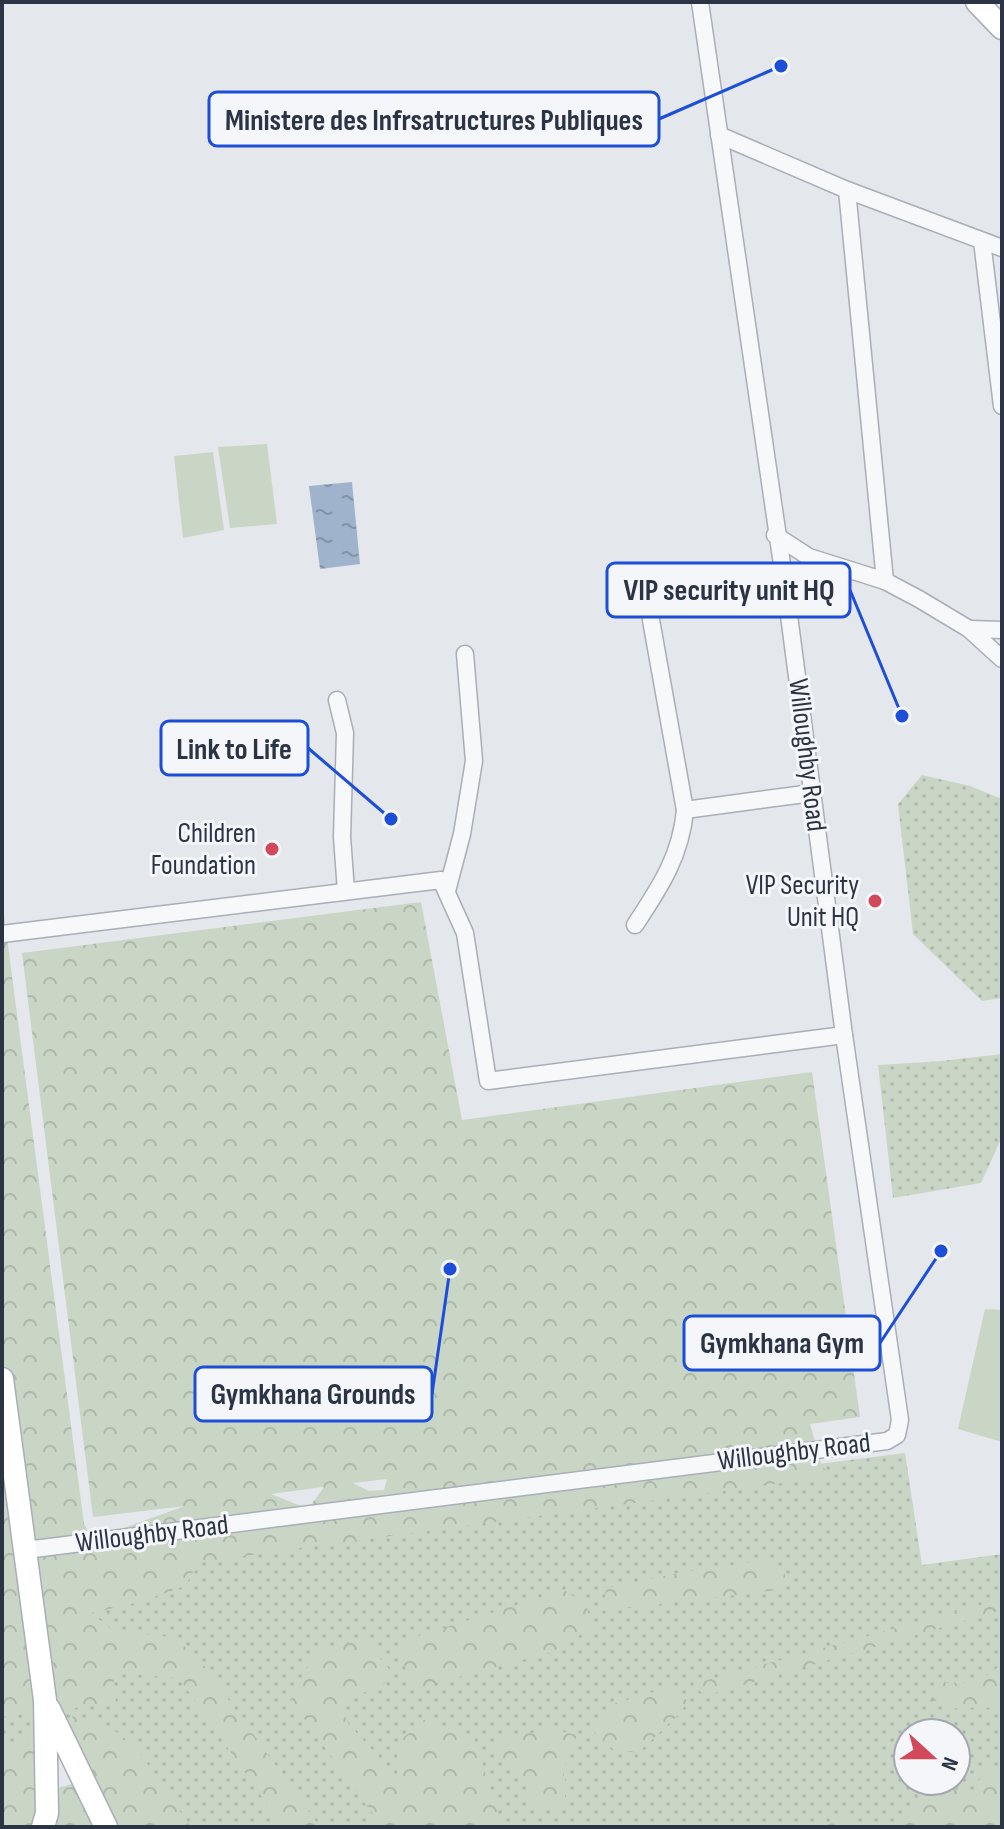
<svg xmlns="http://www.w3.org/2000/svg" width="1004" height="1829" viewBox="0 0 1004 1829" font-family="'Sofia Sans Condensed',sans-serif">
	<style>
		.grass { fill: url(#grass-dots); fill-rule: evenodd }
		.forest { fill: url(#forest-crowns); fill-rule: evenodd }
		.pitch { fill: #c9d6c5 }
		.water { fill: url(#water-ripples) }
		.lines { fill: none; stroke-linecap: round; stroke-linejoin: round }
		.street-casing { stroke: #a9aeb7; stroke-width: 19 }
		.secondary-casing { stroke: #a9aeb7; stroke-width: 25 }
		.street { stroke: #f7f8fa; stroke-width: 16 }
		.secondary { stroke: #fff; stroke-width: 22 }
		.poi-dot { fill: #d1495b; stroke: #f4f6f9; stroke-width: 3 }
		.labels { text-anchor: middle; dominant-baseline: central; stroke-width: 6; stroke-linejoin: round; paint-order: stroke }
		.street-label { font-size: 28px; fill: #2b3445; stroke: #f4f6f9 }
		.poi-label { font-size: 28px; fill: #2b3445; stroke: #f4f6f9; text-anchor: end }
		.leader { fill: none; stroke: #1d4ed8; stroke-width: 3 }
		.callout-dot { fill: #1d4ed8; stroke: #f4f6f9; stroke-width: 3 }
		.callout { fill: #f4f6f9; stroke: #1d4ed8; stroke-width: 3 }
		.callout-label { font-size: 30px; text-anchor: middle; font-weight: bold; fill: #2b3445 }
	</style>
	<defs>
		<pattern id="grass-dots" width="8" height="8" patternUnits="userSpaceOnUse" patternTransform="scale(2)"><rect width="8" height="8" fill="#c9d6c5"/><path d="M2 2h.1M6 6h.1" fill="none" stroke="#adb8ab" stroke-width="1.8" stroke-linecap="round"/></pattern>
		<pattern id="forest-crowns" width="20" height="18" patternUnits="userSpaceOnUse" patternTransform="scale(2)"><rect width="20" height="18" fill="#c9d6c5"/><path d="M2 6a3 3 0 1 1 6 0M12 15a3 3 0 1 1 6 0" fill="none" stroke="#adb8ab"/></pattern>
		<pattern id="water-ripples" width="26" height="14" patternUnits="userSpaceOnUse" patternTransform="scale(2)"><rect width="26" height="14" fill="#9fb4cc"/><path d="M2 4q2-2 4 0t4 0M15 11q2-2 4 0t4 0" fill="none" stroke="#8293a7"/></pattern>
	</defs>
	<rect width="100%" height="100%" fill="#e4e7ec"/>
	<g class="grass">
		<polygon points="922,775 970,786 1002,799 1002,998 982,1001 913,934 898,804"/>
		<polygon points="1002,1054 1002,1137 981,1183 893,1198 878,1065 942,1061"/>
		<path d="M905,1453l17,112 80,-11v273h-866l-51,-89 -51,6 -5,66 -27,17v-258zM908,1733h48v48h-48z"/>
	</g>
	<g class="forest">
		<path d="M2,900l82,624 9,15 92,-33 -92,11 -71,-564 399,-51 41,218 350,-48 48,345 -50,7 12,43 12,9 -635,86 -14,24 -45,16 -49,11 23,18 58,6 25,19 123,171h-40l-18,-30 -83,-119 -66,-5 3,30 -114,14zM387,1479l-3,11 -15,1 -16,-8zM324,1487l-16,22 -37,-15 52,-7z"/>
		<polygon points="766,1560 785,1574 785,1589 603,1611 606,1588 679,1573"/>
		<polygon points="564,1590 586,1605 592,1628 552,1652 410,1690 399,1642"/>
		<polygon points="1002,1599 1002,1610 705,1696 693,1684"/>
		<polygon points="364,1639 389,1669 384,1684 344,1701 346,1721 397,1777 397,1743 424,1720 474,1737 502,1827 382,1827 291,1700 315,1652"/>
		<path d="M1002,1664v47l-17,-4 -38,2 -16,-11 7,-16c31,1 40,3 64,-18z"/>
		<polygon points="673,1686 688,1702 677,1716 638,1753 613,1749 592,1730 610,1705"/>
		<polygon points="72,1716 110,1727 135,1746 191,1827 2,1827 2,1747 29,1738 40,1750 53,1789 80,1782"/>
		<path d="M552,1729l25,6 -14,36 3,14 -2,22h-22l-11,-6c-3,-22 -18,-33 -34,-48l2,-14z"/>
		<polygon points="985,1769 1002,1773 1002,1827 890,1827 933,1785 972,1793"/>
		<polygon points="849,1816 865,1827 822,1827"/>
	</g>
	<g class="pitch">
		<polygon points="267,444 277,524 230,528 218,447"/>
		<polygon points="213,452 224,530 183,538 174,456"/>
		<polygon points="985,1309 1002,1310 1002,1442 958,1429"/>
	</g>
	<polygon class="water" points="352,482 360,564 320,569 309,486"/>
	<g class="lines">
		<g class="street-casing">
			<g id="street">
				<polyline points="719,135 847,190 1002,248"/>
				<polyline points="847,190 885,581"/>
				<polyline points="982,241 1002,406"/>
				<polyline points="775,535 809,557 885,581 919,599 969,629 1002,659"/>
				<path d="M785,585c11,-13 25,-22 43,-20"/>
				<polyline points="969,629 1002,630"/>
				<polyline points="337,700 345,733 342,837 346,891"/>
				<polyline points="685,810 812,793"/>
				<polyline points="447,891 462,834 474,761 465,654"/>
				<path d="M635,925c25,-38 46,-69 50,-115l-34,-190"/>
				<polyline points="2,934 441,880 465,933 488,1081 844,1035"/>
				<polyline points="26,1550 887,1441 897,1435 900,1420 844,1035 785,585 700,2"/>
			</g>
		</g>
		<g class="secondary-casing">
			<g id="secondary">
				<polyline points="977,2 1002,28"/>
				<polyline points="2,1379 45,1700 47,1813 43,1827"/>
				<polyline points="49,1709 106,1827"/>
			</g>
		</g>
		<use href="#street" class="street"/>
		<use href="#secondary" class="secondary"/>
	</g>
	<g class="poi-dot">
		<circle cx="272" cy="849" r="8"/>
		<circle cx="875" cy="901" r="8"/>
	</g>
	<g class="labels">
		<g class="street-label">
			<text transform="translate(807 755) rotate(83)">Willoughby Road</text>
			<text transform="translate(794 1452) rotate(-7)">Willoughby Road</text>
			<text transform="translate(152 1534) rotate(-7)">Willoughby Road</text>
		</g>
		<g class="poi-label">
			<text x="256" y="833">Children<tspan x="256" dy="32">Foundation</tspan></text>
			<text x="859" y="885">VIP Security<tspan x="859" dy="32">Unit HQ</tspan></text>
		</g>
	</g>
	<path class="leader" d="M781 66L659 119M902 716L850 590M391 819L308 748M941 1251L880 1343M450 1269L432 1394"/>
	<g class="callout-dot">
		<circle cx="781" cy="66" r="8"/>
		<circle cx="902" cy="716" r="8"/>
		<circle cx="391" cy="819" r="8"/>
		<circle cx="941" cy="1251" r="8"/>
		<circle cx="450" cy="1269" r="8"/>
	</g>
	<g class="callout">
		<rect x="209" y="92" width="450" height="54" rx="8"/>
		<rect x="607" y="563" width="243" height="54" rx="8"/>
		<rect x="161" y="721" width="147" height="54" rx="8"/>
		<rect x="684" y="1316" width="196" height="54" rx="8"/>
		<rect x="195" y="1367" width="237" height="54" rx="8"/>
	</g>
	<g class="callout-label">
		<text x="434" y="130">Ministere des Infrsatructures Publiques</text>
		<text x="729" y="600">VIP security unit HQ</text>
		<text x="234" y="759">Link to Life</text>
		<text x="782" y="1353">Gymkhana Gym</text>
		<text x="313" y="1404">Gymkhana Grounds</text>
	</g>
	<rect width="1004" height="1829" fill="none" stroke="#2b3445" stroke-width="8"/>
	<g transform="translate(932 1757) rotate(111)"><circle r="38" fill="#f4f6f9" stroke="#a4a8b1" stroke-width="2"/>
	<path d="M0-6L14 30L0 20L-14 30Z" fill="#d1495b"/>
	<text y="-12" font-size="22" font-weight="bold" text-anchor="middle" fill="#2b3445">N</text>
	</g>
</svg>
